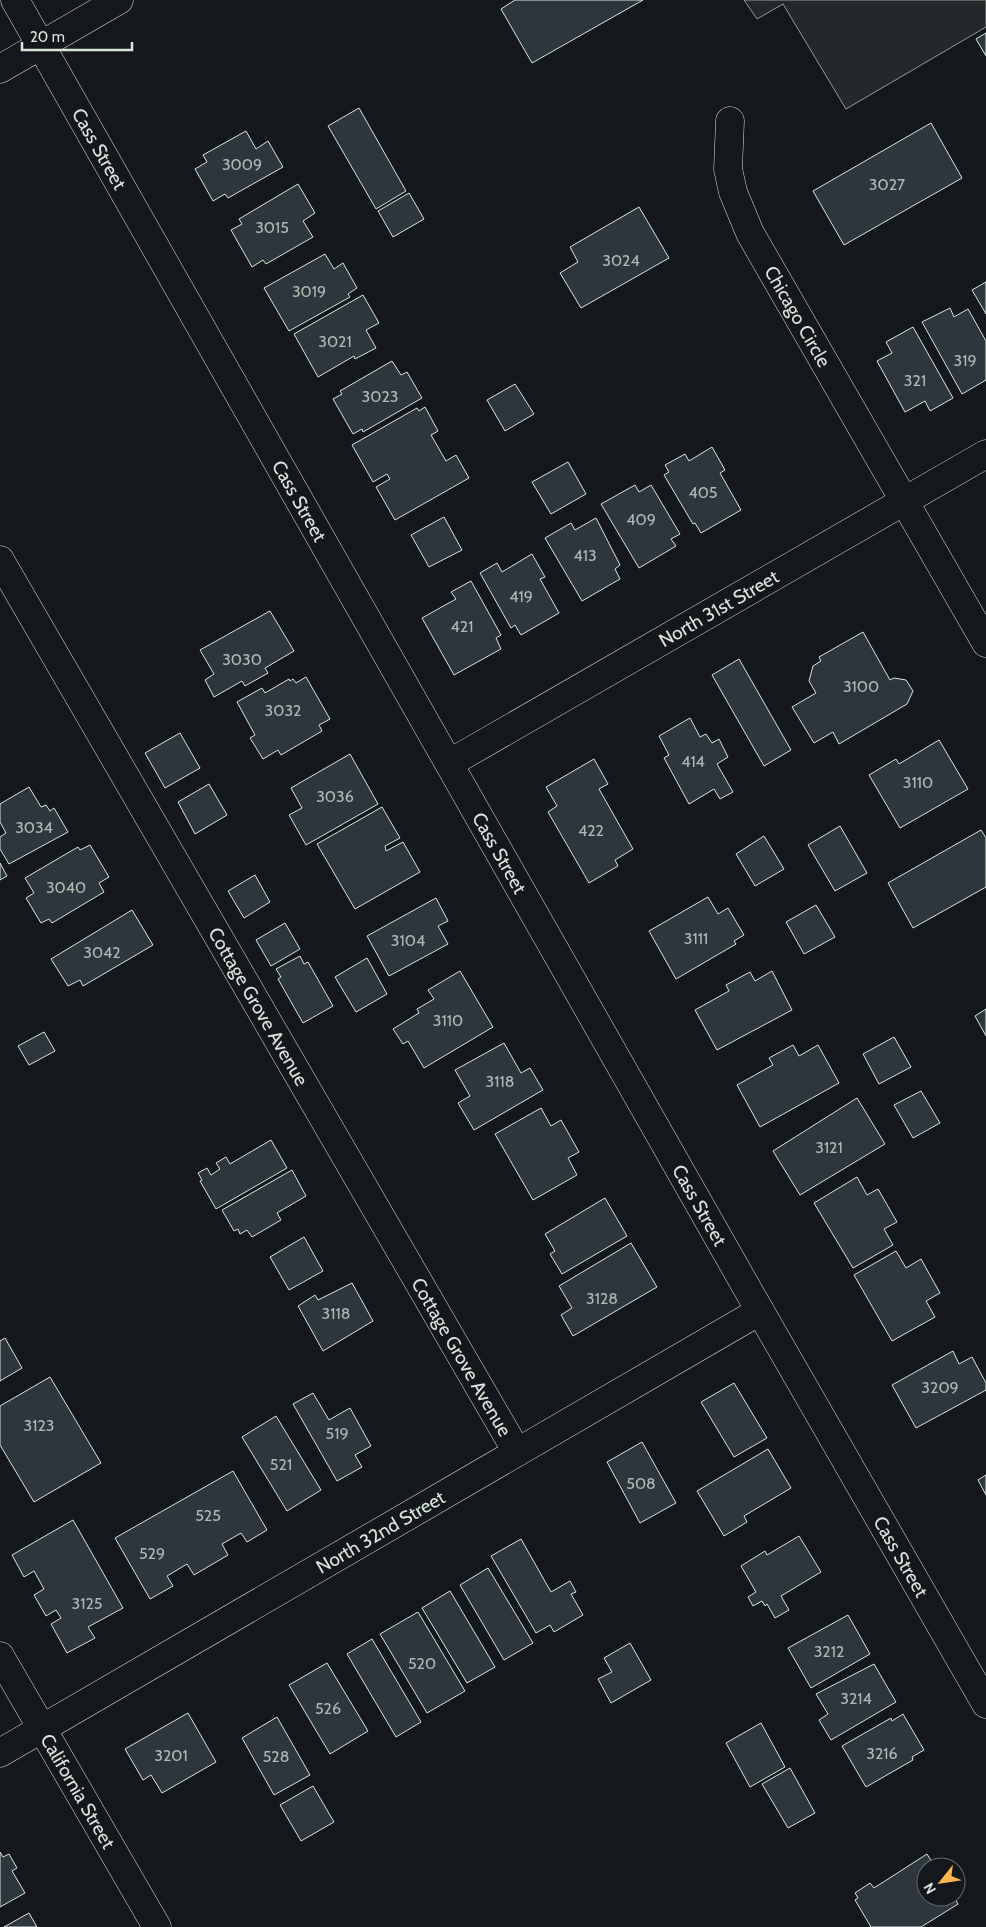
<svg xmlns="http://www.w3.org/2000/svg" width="986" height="1927" viewBox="0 0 986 1927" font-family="Cabin,sans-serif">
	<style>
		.parking { fill: #24282b; stroke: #939e99 }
		.building { fill: #2c363c; stroke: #d8e6dc }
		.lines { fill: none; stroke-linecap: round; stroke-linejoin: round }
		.minor-casing { stroke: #d8e6dc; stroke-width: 29 }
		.tertiary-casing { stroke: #d8e6dc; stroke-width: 29 }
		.secondary-casing { stroke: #d8e6dc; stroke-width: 29 }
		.minor { stroke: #14181c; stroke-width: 28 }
		.tertiary { stroke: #14181c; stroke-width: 28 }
		.secondary { stroke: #14181c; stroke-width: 28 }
		.labels { text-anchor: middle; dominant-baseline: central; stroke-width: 4; stroke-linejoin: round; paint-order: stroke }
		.number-label { font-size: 16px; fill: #adbab4 }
		.street-label { font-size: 19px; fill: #d8e6dc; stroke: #14181c }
	</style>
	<rect width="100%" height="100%" fill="#14181c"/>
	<polygon class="parking" points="744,0 986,0 986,27 846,109 783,4 757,19"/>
	<g class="building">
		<polygon points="515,0 643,0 532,63 501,9"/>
		<polygon points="986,33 986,56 976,39"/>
		<polygon points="359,108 406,191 376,209 328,126"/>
		<polygon points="931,123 962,178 844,245 813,191"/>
		<polygon points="246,131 256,149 268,141 283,167 228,198 225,194 213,201 195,169 207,162 203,155"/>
		<polygon points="298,184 315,213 303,221 313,237 266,264 263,260 252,267 231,230 242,224 239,219"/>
		<polygon points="409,193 424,219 393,237 378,211"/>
		<polygon points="639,207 669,258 581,308 560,273 578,262 570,247"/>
		<polygon points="325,254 334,269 343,263 357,288 348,294 350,297 289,331 264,288"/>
		<polygon points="986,282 986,314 972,290"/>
		<polygon points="363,295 379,323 366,330 376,348 355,359 354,356 318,377 294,334"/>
		<polygon points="950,308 954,317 968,309 986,341 986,380 962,394 922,322"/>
		<polygon points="913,327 953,398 930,411 925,401 905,412 877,361 892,353 886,342"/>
		<polygon points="392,361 401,375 407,372 422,398 363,432 362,429 353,434 333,399 342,394 340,391"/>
		<polygon points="515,384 534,414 505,431 487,400"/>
		<polygon points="425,407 438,431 431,435 446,461 456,455 469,478 395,520 376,487 390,479 387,474 373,482 352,445 417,408 419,411"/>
		<polygon points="712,447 725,470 720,473 741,510 701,533 695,523 693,524 664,475 669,472 665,465 685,454 689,461"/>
		<polygon points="568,462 586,494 551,514 532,482"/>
		<polygon points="635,485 639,492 651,485 680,534 671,539 676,546 639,568 601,504"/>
		<polygon points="444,517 462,550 429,567 411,535"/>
		<polygon points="596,518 620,565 615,569 620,579 582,601 545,538 571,523 575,530"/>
		<polygon points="532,554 545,577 540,579 559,613 521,635 515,625 511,628 480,573 497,563 502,572"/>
		<polygon points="471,581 501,635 496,638 501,649 454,675 422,618 456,599 451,592"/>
		<polygon points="270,611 294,651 265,668 268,673 245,686 242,681 214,697 205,680 214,674 200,650"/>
		<polygon points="863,632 890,680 894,678 906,680 913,691 907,704 839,744 833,732 814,743 792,707 816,693 809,681 813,666 821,661 819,657"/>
		<polygon points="739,659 791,750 764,766 712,675"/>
		<polygon points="306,677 330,719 319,725 322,731 281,755 278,750 263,759 250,738 255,735 237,702 262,688 265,693 289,679 290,681 293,679 296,683"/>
		<polygon points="690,718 700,737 706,734 712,743 719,739 728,757 717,764 733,792 720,799 714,789 689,804 664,758 669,755 659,736"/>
		<polygon points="180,733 200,768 165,788 145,753"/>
		<polygon points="939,740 968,789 900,828 869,775 896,759 899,764"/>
		<polygon points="350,754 378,804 306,845 289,815 302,808 291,788"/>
		<polygon points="594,759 608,784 599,789 633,849 615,860 618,866 589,883 548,812 557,806 546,787"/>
		<polygon points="209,784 227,815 195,834 178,802"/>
		<polygon points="29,787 41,807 46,805 50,811 54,808 68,832 9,864 0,849 0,837 6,833 0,822 0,804"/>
		<polygon points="382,807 400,838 385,846 386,851 403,842 420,872 355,909 317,844"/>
		<polygon points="840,826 867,873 835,891 808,845"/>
		<polygon points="981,830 986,838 986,887 913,928 888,883"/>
		<polygon points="764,836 784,869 755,886 736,854"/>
		<polygon points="90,845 109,877 99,883 104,892 52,923 49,919 41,923 26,898 34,893 25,878 78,847 80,850"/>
		<polygon points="0,863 7,876 0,880"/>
		<polygon points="255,875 270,902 244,918 228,891"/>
		<polygon points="708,897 718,914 728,908 744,935 734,941 736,944 676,979 649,931"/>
		<polygon points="436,898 448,921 438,926 448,944 389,976 367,936"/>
		<polygon points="816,905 835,937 804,954 786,922"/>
		<polygon points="132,910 153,945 83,986 80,980 68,986 51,959"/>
		<polygon points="285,923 300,949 271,966 256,940"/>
		<polygon points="300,956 304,964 308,962 333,1006 303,1023 278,979 281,977 276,969"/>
		<polygon points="367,958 387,994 356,1012 335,977"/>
		<polygon points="460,971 493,1027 424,1068 408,1041 403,1044 393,1029 419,1013 417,1009 434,999 428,990"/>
		<polygon points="772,971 792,1010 717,1050 695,1010 729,991 726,985 750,972 755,981"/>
		<polygon points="986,1009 986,1036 975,1016"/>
		<polygon points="44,1032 55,1051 29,1065 18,1046"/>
		<polygon points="894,1037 911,1067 879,1084 863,1054"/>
		<polygon points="504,1043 521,1073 530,1068 543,1090 474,1130 458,1103 470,1096 455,1070"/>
		<polygon points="793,1045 799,1056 818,1045 839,1083 760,1127 737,1085 773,1065 769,1058"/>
		<polygon points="921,1091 940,1123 913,1138 894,1105"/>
		<polygon points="857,1098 885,1144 800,1195 773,1151"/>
		<polygon points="541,1108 551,1126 561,1120 579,1152 568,1158 577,1175 533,1200 495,1134"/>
		<polygon points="271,1140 287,1168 216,1209 200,1181 202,1180 198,1173 207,1168 211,1175 220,1169 216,1163 226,1157 230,1164"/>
		<polygon points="292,1170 306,1196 277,1213 281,1220 252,1237 247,1230 240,1234 238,1229 234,1231 222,1210"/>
		<polygon points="857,1177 867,1195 878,1189 897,1222 884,1229 893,1245 853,1268 814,1203"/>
		<polygon points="605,1198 627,1236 562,1274 550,1254 555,1251 545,1234"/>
		<polygon points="304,1237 323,1271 289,1290 270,1257"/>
		<polygon points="631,1243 657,1287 573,1336 561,1315 572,1308 559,1286"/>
		<polygon points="896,1251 906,1268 921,1259 940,1293 926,1301 935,1317 892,1341 854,1275"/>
		<polygon points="352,1283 373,1321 323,1351 298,1306 315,1295 318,1300"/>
		<polygon points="5,1338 22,1368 0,1381 0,1341"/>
		<polygon points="953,1351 959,1364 972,1357 986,1383 986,1390 916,1428 892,1385"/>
		<polygon points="50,1377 101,1463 34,1502 0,1445 0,1406"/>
		<polygon points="734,1383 767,1438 734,1457 701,1402"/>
		<polygon points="313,1393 329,1420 350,1408 371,1446 355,1455 362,1467 337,1481 293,1404"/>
		<polygon points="276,1416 321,1490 287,1511 242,1437"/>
		<polygon points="642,1442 676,1503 640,1523 607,1462"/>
		<polygon points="768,1449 791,1488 744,1516 747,1522 724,1536 697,1491"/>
		<polygon points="233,1471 267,1530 247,1542 241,1533 222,1544 228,1555 194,1575 187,1564 167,1576 173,1586 150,1599 115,1538"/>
		<polygon points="986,1475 986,1495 978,1480"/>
		<polygon points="73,1520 123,1608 88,1627 95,1638 67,1653 51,1624 61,1618 56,1610 46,1616 34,1595 44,1589 34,1571 24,1577 12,1555"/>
		<polygon points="799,1536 821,1572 781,1596 789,1610 775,1618 767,1604 765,1606 762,1601 753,1606 748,1597 756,1592 741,1566 765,1551 767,1555"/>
		<polygon points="521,1539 551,1592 570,1581 576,1592 571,1594 583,1615 554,1632 550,1625 536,1633 491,1556"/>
		<polygon points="488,1568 533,1643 504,1660 460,1585"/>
		<polygon points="450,1591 495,1667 467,1683 422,1608"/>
		<polygon points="418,1612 465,1691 427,1713 380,1634"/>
		<polygon points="848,1615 870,1654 811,1688 788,1648"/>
		<polygon points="372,1639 421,1722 396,1737 347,1654"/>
		<polygon points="630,1643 651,1680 611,1703 598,1679 612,1672 604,1658"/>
		<polygon points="327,1663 368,1731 330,1754 289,1685"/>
		<polygon points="874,1664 896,1702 831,1740 819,1720 828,1714 816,1694"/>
		<polygon points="188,1713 216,1762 162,1793 151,1775 143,1780 125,1749"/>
		<polygon points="903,1714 924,1750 912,1757 913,1760 866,1787 842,1746 891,1718 892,1721"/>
		<polygon points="277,1717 310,1775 274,1795 242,1738"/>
		<polygon points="761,1723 785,1767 750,1787 726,1743"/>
		<polygon points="790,1768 815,1813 788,1828 762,1784"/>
		<polygon points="313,1786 334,1822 301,1841 280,1805"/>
		<polygon points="0,1852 3,1857 9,1854 17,1868 12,1871 25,1893 0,1907"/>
		<polygon points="927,1854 935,1867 926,1867 926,1897 954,1897 958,1904 921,1927 871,1927 855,1900 858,1898 855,1893 870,1883 874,1888"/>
		<polygon points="29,1913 37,1927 4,1927"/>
	</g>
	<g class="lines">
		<g class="minor-casing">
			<g id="minor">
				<path id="s1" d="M15,0l745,1311 226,393"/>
				<path id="s2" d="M730,121l-2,48 5,23 17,41 236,410"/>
				<path id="s3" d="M0,560l517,892"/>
				<path id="s4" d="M450,763l536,-309"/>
				<path id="s5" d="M0,1753l760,-442"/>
			</g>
		</g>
		<g class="tertiary-casing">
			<g id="tertiary">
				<path id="s6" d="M0,1656l157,271"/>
			</g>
		</g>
		<g class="secondary-casing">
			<polyline id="secondary" points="0,69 119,0"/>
		</g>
		<use href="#minor" class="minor"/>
		<use href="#tertiary" class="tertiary"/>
		<use href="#secondary" class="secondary"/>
	</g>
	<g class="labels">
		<g class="number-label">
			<text x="242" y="164">3009</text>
			<text x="887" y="184">3027</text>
			<text x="272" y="227">3015</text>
			<text x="621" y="260">3024</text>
			<text x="309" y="291">3019</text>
			<text x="335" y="341">3021</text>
			<text x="965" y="360">319</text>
			<text x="915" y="380">321</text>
			<text x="380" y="396">3023</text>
			<text x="703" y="492">405</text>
			<text x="641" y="519">409</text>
			<text x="585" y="555">413</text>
			<text x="521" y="596">419</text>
			<text x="462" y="626">421</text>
			<text x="242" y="659">3030</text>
			<text x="861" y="686">3100</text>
			<text x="283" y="710">3032</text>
			<text x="693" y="761">414</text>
			<text x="918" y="782">3110</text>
			<text x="335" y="796">3036</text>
			<text x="34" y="827">3034</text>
			<text x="591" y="830">422</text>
			<text x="66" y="887">3040</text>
			<text x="696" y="938">3111</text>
			<text x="408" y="940">3104</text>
			<text x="102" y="952">3042</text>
			<text x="448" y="1020">3110</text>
			<text x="500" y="1081">3118</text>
			<text x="829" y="1147">3121</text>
			<text x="602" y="1298">3128</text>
			<text x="336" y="1313">3118</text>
			<text x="940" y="1387">3209</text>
			<text x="39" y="1425">3123</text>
			<text x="337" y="1433">519</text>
			<text x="281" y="1464">521</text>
			<text x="641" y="1483">508</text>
			<text x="208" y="1515">525</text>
			<text x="152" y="1553">529</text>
			<text x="87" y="1603">3125</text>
			<text x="829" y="1651">3212</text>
			<text x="422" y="1663">520</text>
			<text x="856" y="1698">3214</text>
			<text x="328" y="1708">526</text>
			<text x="882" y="1753">3216</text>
			<text x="171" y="1755">3201</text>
			<text x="276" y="1756">528</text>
		</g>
		<g class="street-label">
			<text stroke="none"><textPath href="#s1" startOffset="171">Cass Street</textPath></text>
			<text stroke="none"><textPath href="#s2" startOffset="212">Chicago Circle</textPath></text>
			<text stroke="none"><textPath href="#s1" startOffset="576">Cass Street</textPath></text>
			<text stroke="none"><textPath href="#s4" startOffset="310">North 31st Street</textPath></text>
			<text stroke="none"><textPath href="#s1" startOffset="981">Cass Street</textPath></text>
			<text stroke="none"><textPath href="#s3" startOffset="516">Cottage Grove Avenue</textPath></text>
			<text stroke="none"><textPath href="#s1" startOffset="1386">Cass Street</textPath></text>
			<text stroke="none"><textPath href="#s3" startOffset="921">Cottage Grove Avenue</textPath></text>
			<text stroke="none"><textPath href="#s5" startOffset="440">North 32nd Street</textPath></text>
			<text stroke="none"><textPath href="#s1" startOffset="1791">Cass Street</textPath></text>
			<text stroke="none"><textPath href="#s6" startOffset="156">California Street</textPath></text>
		</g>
	</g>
	<g transform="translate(941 1882) rotate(240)"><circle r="24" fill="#14181c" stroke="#626a69"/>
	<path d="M0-4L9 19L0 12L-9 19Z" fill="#ffb74d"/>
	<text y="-8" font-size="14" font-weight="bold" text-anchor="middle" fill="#d8e6dc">N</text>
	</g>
	<path d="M22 42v8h110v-8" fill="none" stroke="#d8e6dc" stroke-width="2.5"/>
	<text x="30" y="42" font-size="15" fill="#d8e6dc" stroke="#14181c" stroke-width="4" paint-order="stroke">20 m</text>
</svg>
